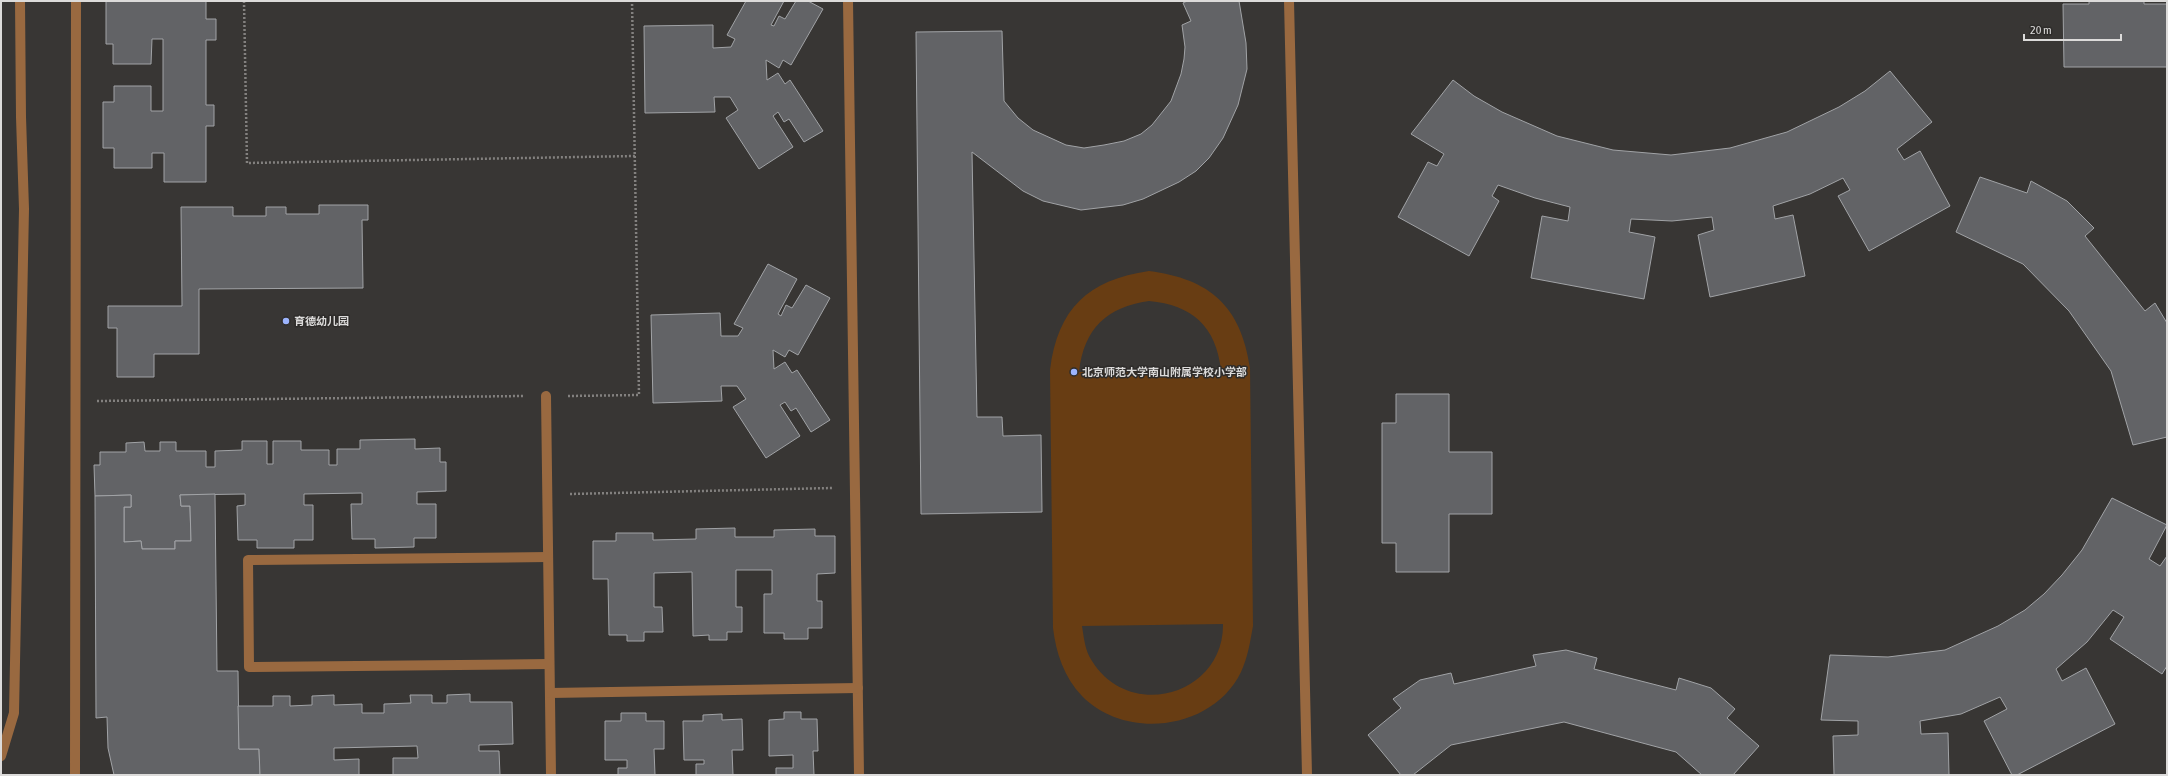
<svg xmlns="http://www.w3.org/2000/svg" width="2168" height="776" viewBox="0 0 2168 776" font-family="'Asap Condensed','Noto Sans SC',sans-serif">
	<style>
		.green { fill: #683d13; fill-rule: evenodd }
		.building { fill: #626366; stroke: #a1a3a6 }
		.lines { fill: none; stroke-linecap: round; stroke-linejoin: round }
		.path { stroke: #83817f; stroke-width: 2.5; stroke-dasharray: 2 2; stroke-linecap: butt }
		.minor { stroke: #996940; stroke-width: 10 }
		.poi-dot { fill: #9cb4fd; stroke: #2e2c2a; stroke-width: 1.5 }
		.labels { text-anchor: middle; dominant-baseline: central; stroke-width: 3; stroke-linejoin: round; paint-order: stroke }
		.poi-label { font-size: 11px; font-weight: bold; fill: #dcdbda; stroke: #2e2c2a; text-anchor: start }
	</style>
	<rect width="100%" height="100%" fill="#383634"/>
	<path class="green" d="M1149,271c61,8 92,35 101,97l3,258c-3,16 -5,31 -12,46 -28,58 -115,69 -159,24 -18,-19 -26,-43 -29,-68l-3,-258c8,-62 38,-90 99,-99zM1149,301c43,4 67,25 72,69l-142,2c5,-44 28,-65 70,-71zM1223,624c1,71 -93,98 -131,37 -7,-10 -8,-23 -10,-35z"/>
	<g class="building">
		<polygon points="106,1 206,1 206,19 216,19 216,40 206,40 206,105 214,105 214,126 206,126 206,182 164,182 164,153 152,153 152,168 114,168 114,148 103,148 103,102 114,102 114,86 151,86 151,111 163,111 163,39 152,39 151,64 113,64 113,44 106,44"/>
		<polygon points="746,1 784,1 771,25 774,26 779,16 785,19 796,1 808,1 823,9 791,65 783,60 779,68 766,60 767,80 778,73 785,84 790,80 823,131 804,142 789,119 784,122 778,112 773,116 793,147 759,169 726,118 738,110 730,97 714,97 715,112 645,113 644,26 713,25 713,48 731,47 735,39 727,35"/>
		<polygon points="1187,1 1239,1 1246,43 1247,69 1238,105 1223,138 1209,158 1196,171 1179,182 1143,199 1123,205 1081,210 1043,201 1023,191 972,152 977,417 1002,417 1003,436 1041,435 1042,512 921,514 916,32 1002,31 1004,101 1018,118 1033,130 1066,145 1084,148 1104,145 1124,141 1141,134 1152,125 1171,101 1181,74 1184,59 1185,47 1182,25 1191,21 1183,3"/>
		<polygon points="2089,1 2144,1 2144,4 2167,4 2167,67 2064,67 2063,4 2089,4"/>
		<polygon points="1890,71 1932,122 1897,149 1904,160 1920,151 1950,206 1869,251 1838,196 1850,190 1843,178 1810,194 1773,206 1775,219 1793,215 1805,276 1710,297 1698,235 1714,230 1712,217 1672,221 1631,219 1629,232 1655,237 1644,299 1531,278 1542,216 1568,221 1570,207 1535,198 1498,185 1492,196 1499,201 1469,256 1398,217 1428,162 1437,166 1444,154 1411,134 1453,80 1474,96 1502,112 1557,136 1613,150 1671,155 1730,148 1787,132 1839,107 1865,91"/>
		<polygon points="1980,177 2027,193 2031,181 2067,201 2094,228 2085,236 2145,311 2155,303 2167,323 2167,437 2133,445 2111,371 2069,311 2023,264 1956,232"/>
		<polygon points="319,205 368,205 368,220 362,220 363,288 199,289 199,354 154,354 154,377 117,377 117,328 108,328 108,306 182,306 181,207 233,207 233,216 266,216 266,207 286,207 286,214 319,214"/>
		<polygon points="768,264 797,279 778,314 781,316 786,305 792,308 806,285 830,298 798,355 789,350 785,357 773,350 774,369 785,362 792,373 797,370 830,420 811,432 796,408 791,411 785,402 780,405 800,436 766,458 733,407 746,399 737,386 721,386 722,401 653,403 651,315 720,313 721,336 738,336 743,328 734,324"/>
		<polygon points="1396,394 1449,394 1449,452 1492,452 1492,514 1449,514 1449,572 1396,572 1396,543 1382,543 1382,423 1396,423"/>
		<polygon points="415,439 415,449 440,448 440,462 446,462 446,491 417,492 417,504 436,504 436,538 414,538 414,547 375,548 375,539 352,539 351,504 362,504 362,493 304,494 304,505 313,505 313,540 294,540 294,548 257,548 257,540 238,540 237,506 245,505 245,494 180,495 181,506 190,506 191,541 175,541 175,549 142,549 141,541 124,542 124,507 131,507 131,495 95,496 94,465 100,465 100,452 126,452 126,443 144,442 145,451 160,451 160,442 176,442 176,451 206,451 206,467 215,467 215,451 242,450 242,441 267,441 267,464 273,464 273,441 301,441 301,450 329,450 329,465 337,465 337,449 360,449 360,440"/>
		<polygon points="215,494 217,671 238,671 239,749 259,749 260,775 114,775 108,748 107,717 96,718 95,496 131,495 131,507 124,507 124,542 141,541 142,549 175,549 175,541 191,541 190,506 181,506 180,495"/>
		<polygon points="2112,498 2167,525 2149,559 2160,566 2167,556 2167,666 2162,674 2110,639 2124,617 2113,610 2087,642 2056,669 2062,681 2086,668 2115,724 2017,775 2012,775 1984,721 2007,709 2000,697 1961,714 1920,721 1921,734 1948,733 1949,775 1834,775 1833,736 1858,735 1858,721 1821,720 1830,655 1888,657 1945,650 1998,626 2025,610 2044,594 2062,575 2082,550"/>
		<polygon points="735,528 735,537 774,537 774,530 815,529 815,536 835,536 835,573 817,574 817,601 822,601 822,628 808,628 808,639 784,639 784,633 764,633 764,594 772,594 772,570 736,570 736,607 742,607 742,632 727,632 727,640 709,640 709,635 693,636 692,572 654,573 654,607 662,607 663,632 644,632 644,641 627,641 627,635 609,635 608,579 593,579 593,541 616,541 616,533 653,533 653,540 696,539 696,529"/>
		<polygon points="1566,650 1597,658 1594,669 1676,690 1679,678 1711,688 1735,709 1727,718 1759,746 1733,775 1702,775 1676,752 1564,722 1451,745 1413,775 1401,775 1368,735 1401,708 1393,699 1420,680 1451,673 1454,684 1536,666 1533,655"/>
		<polygon points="470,694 470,702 512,702 513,744 479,745 479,751 499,751 500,775 393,775 393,758 418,758 417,746 334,748 334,760 359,759 359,775 260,775 259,749 239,749 238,706 273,706 273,696 290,696 290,706 312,705 312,696 334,695 334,705 362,704 362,713 384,713 384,704 411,703 410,695 432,695 432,703 447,703 447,695"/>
		<polygon points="784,712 801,712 801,719 817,719 818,751 813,751 814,775 776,775 776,768 793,768 793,755 769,756 769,720 784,719"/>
		<polygon points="621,713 646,713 646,721 664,721 664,749 654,749 655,775 618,775 618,768 627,768 627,760 605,760 605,721 621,721"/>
		<polygon points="722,714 722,720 742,719 743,750 732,750 733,775 696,775 696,764 704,764 704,760 684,760 683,721 703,721 703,715"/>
	</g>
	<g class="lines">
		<g class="path">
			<polyline points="244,1 247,163 635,156"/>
			<polyline points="568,396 639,395 632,1"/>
			<polyline points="97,401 523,396"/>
			<polyline points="570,494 832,488"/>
		</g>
		<g class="minor">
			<polyline points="848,1 859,775"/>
			<polyline points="1289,1 1307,775"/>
			<polyline points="546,396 551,775"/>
			<polyline points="548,557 248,560 249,667 549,664"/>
			<polyline points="550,693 858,688"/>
			<polyline points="1,756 14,713 24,209 21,117 20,1"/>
			<polyline points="75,775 76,1"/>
		</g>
	</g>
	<g class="poi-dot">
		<circle cx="286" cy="321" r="4"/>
		<circle cx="1074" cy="372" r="4"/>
	</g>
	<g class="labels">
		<g class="poi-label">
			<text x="294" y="321">育德幼儿园</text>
			<text x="1082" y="372">北京师范大学南山附属学校小学部</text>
		</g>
	</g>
	<rect width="2168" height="776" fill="none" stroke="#dcdbda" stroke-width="4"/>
	<path d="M2024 34v6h97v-6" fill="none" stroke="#dcdbda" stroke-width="2"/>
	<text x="2030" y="34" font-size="12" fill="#dcdbda" stroke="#2e2c2a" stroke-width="3" paint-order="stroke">20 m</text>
</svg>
